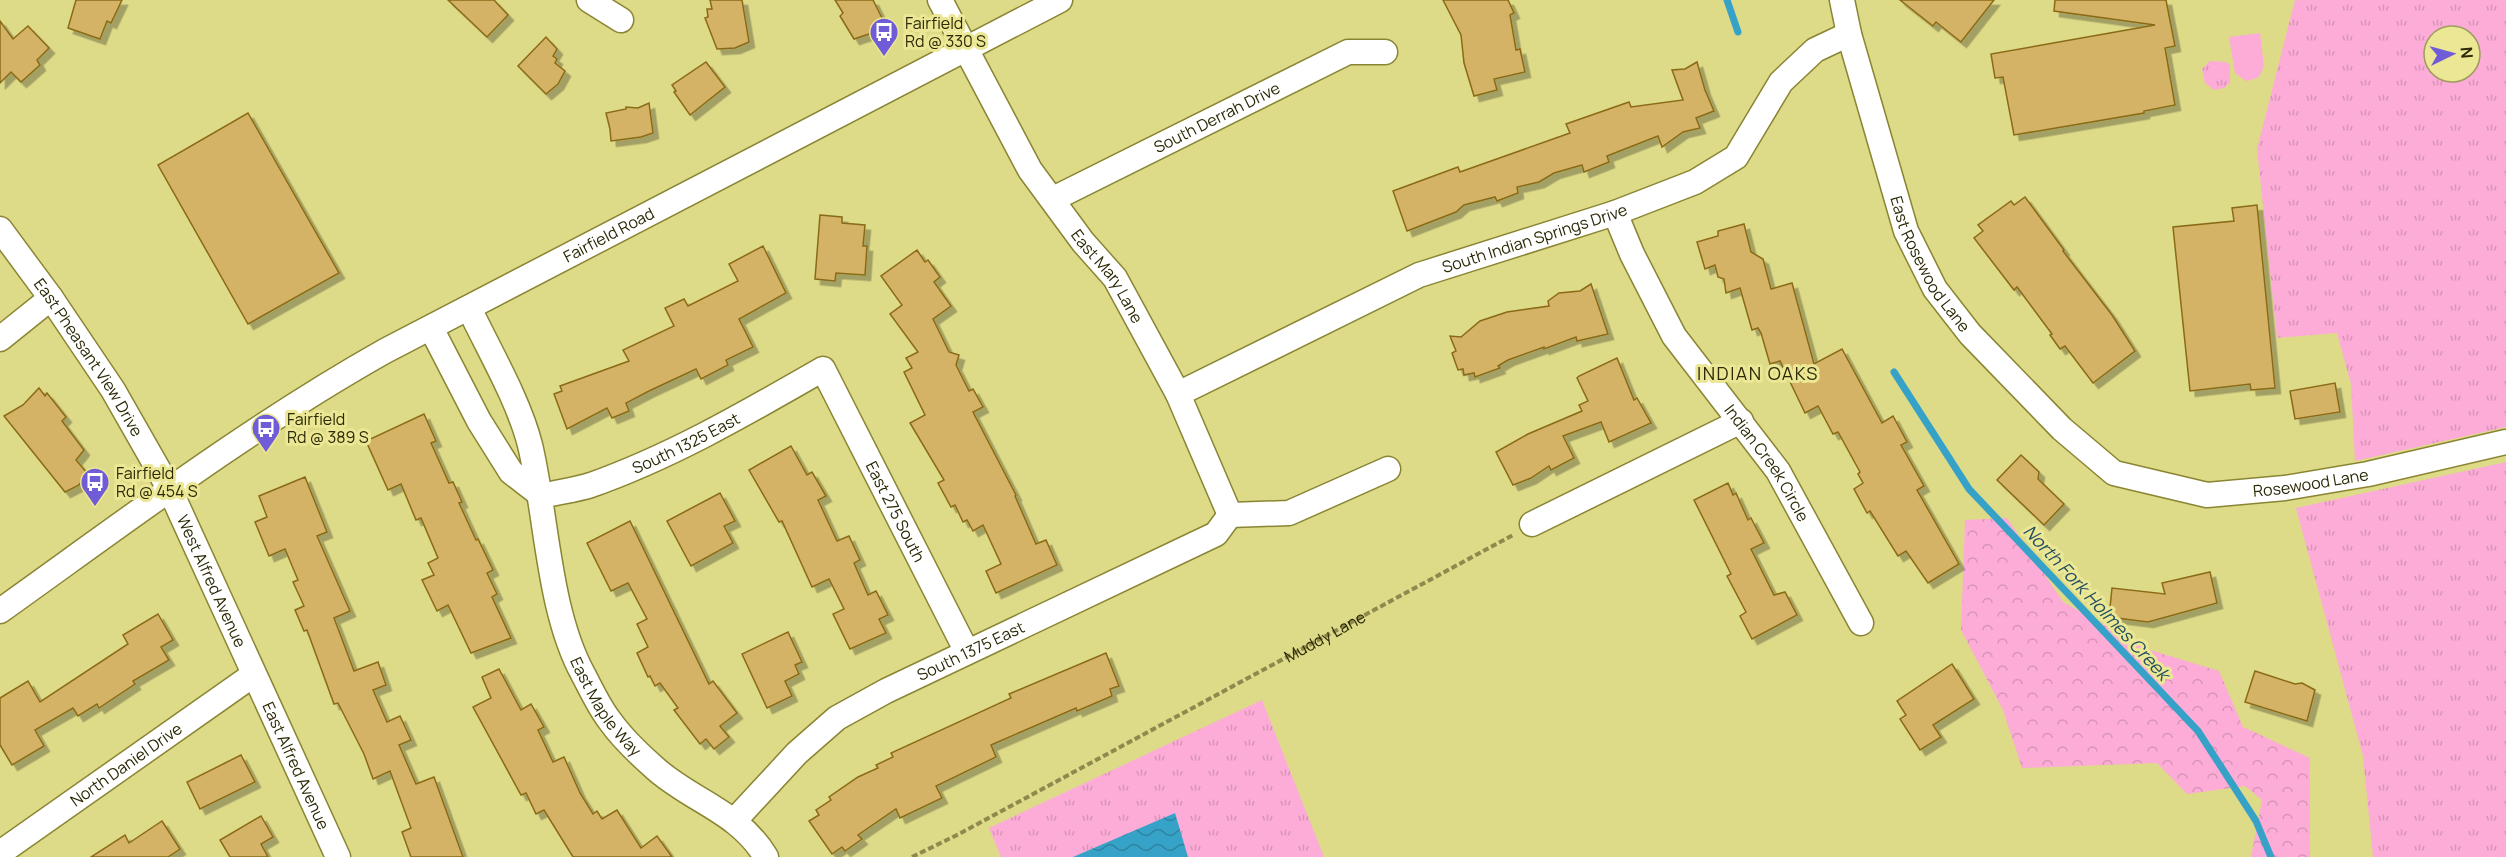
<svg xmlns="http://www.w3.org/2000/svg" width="2506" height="857" viewBox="0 0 2506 857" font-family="Manrope,sans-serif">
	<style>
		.grass { fill: url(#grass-tufts); fill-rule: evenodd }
		.forest { fill: url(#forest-crowns) }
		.pitch { fill: #fcacd7 }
		.water { fill: url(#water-waves) }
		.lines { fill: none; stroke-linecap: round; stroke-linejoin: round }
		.stream { stroke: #36a2c8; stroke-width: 7 }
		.building { fill: #d4b366; stroke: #8a6b16; stroke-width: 1.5; filter: url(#shadow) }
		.minor-casing { stroke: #8a8533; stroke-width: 27 }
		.path { stroke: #8d8a4d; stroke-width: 4; stroke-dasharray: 6 3; stroke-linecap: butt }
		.minor { stroke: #fff; stroke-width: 24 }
		.labels { text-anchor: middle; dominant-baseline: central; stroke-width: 6; stroke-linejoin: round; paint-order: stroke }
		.poi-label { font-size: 16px; fill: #2b2906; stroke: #ebe795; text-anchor: start }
		.street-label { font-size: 16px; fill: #2b2906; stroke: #ebe795 }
		.neighbourhood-label { font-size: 18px; letter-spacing: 1.5px; fill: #2b2906; stroke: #ebe795 }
		.water-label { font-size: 18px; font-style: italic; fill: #234f60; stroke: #ebe795 }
	</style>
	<defs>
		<pattern id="grass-tufts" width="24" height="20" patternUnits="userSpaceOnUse" patternTransform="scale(1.5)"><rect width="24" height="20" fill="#fcacd7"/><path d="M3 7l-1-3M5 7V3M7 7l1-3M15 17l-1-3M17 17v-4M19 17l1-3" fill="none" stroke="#d894b7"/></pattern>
		<pattern id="forest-crowns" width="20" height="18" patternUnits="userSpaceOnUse" patternTransform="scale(1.5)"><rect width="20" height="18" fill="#fcacd7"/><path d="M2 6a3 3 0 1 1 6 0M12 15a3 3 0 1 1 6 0" fill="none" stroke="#d894b7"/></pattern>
		<pattern id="water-waves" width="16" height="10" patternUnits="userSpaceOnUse" patternTransform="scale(1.5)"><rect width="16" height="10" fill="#36a2c8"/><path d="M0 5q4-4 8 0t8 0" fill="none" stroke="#2e84a0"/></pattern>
		<filter id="shadow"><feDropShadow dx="5.5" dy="5.5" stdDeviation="0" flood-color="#0004"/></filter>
	</defs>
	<rect width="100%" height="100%" fill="#ddda88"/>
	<g class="grass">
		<path d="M2295,0h211v427l-151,34 -4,-77 -14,-51 -60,5 -20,-189zM2434,36h36v36h-36z"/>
		<polygon points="2210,61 2225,62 2230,64 2230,83 2224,88 2214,90 2205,83 2202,69"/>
		<polygon points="2506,462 2506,857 2373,857 2363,756 2296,508"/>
		<polygon points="1262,700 1324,857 1001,857 989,828"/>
	</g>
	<polygon class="forest" points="2007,518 2063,602 2150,650 2219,671 2243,727 2310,758 2310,857 2251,857 2262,800 2245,786 2187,794 2157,763 2022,768 2003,710 1961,630 1965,520"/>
	<polygon class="pitch" points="2260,33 2264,67 2258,78 2246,81 2235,73 2229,37"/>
	<polygon class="water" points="1175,813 1188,857 1073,857"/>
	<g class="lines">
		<g class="stream">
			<polyline points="1727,0 1738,32"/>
			<polyline points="1894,372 1969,489 2198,731 2256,821 2271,857"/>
		</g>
	</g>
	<g class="building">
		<polygon points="76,0 122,0 111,23 107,21 100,39 68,28"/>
		<polygon points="448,0 494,0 508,15 487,37"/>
		<polygon points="710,0 742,0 749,42 735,48 717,49 705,18 708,17 707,9 712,9"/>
		<polygon points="835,0 873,0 884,22 872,33 854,39 840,16 843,13"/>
		<polygon points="1443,0 1508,0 1514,13 1510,15 1516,50 1520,49 1525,72 1494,79 1497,90 1474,96 1464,63 1461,35"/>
		<polygon points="1900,0 1994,0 1961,42 1936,22 1933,26"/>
		<polygon points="2055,0 2166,0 2175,46 2165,48 2175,105 2144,111 2144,113 2014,135 2003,77 1995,78 1991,54 2155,25 2054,11"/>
		<polygon points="0,21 13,39 28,26 49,48 37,60 40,65 21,82 11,72 0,83"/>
		<polygon points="546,37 557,49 553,56 557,59 555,63 565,71 558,84 546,94 518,66"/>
		<polygon points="706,62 725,87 690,115 674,92 676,91 672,85"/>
		<polygon points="1697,62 1705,90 1714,111 1696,118 1700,128 1683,132 1662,147 1658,136 1607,156 1609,162 1584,172 1582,165 1554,173 1539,182 1517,187 1518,193 1497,201 1495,197 1464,205 1456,212 1407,231 1393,191 1458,167 1460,172 1570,133 1566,124 1629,102 1631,107 1683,100 1672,70 1685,69"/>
		<polygon points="649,103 653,133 641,137 611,141 610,129 606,113 626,109 626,107 638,108"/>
		<polygon points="248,113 339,273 248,324 158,165"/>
		<polygon points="2025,197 2064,250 2063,251 2112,315 2135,351 2093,383 2065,346 2060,349 2050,335 2052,334 2017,287 2014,290 1974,238 1983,231 1978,225 2011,201 2014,205"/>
		<polygon points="2257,205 2275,388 2251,390 2250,384 2190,391 2173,227 2234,221 2232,208"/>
		<polygon points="820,215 842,217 842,223 865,225 863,246 867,246 865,275 836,273 835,281 815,279"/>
		<polygon points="1744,224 1751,252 1763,259 1771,289 1792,283 1814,364 1842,349 1882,423 1893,416 1907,442 1901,445 1924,486 1917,490 1959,564 1928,583 1906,551 1898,556 1870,511 1867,513 1854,489 1863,483 1858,474 1860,472 1838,432 1833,434 1818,406 1805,413 1780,361 1770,364 1761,333 1758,328 1752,330 1740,288 1726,293 1724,279 1718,277 1715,265 1705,269 1697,242 1718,236 1718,231"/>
		<polygon points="763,246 786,293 739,319 753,347 726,360 728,365 701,379 696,369 649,391 626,403 629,411 612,418 607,408 567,429 554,394 562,391 560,386 629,361 623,350 674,326 665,308 684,299 688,306 738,281 729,264"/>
		<polygon points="917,250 925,262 928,260 940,277 934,282 951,306 933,319 949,352 959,355 956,365 969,391 973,389 983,407 973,412 1016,495 1015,496 1036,544 1046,540 1057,565 996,593 986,571 1001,564 983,525 973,531 967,520 963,522 955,505 951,507 938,483 944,480 910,423 925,415 904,372 912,368 906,358 918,352 890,314 902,305 881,276"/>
		<polygon points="1591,284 1608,334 1577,341 1576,337 1544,349 1544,347 1508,360 1498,366 1500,368 1475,377 1474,373 1464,375 1463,369 1458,370 1452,353 1456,351 1450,336 1461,337 1480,321 1507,312 1549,306 1548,301 1559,293 1580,291"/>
		<polygon points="1617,358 1634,400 1637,398 1651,423 1609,442 1601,422 1563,436 1574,458 1551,470 1549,466 1531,478 1513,485 1496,452 1528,434 1582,411 1579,405 1588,401 1577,378 1579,376"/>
		<polygon points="2335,383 2340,412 2295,419 2290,391"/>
		<polygon points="39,388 45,396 47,393 66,417 62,421 84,450 76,460 87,473 79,485 65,492 4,416 23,405"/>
		<polygon points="424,414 436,441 431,443 449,483 453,482 462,502 459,503 476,540 478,539 493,570 487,573 497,594 492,597 511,638 471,653 448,605 437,611 422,580 434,575 428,563 438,558 421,518 416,520 401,484 388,490 366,441"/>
		<polygon points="791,446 807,475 812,472 826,496 818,500 837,541 849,536 860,560 854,563 868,595 876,591 888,615 879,619 886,633 850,649 833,614 844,609 829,579 812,587 782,521 779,522 749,470"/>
		<polygon points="2021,455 2039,472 2038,479 2064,504 2044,525 1997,480"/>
		<polygon points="305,477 327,532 317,536 350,611 334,618 354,671 378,662 386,685 373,690 387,722 400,716 411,740 399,745 416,784 434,777 463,857 411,857 402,832 411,828 390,771 373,779 364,754 338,703 334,704 307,630 304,631 295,610 304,606 293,582 298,580 285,549 269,556 255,522 267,517 259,496"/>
		<polygon points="1728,483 1733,495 1736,493 1748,520 1751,518 1764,543 1751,549 1774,595 1785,592 1797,615 1752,639 1740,616 1746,612 1727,576 1731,574 1694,500"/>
		<polygon points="720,493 735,521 724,526 733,543 691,566 667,521"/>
		<polygon points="630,521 709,684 713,681 737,713 720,726 729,737 714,749 706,739 700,744 674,710 678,708 660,683 655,686 650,676 648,677 637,653 648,647 637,624 647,619 628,583 611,591 587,543"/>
		<polygon points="2210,572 2217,603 2148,622 2109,617 2112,588 2165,594 2162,583"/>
		<polygon points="158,614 173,640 161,647 169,660 133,681 135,684 99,708 97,704 78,716 73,708 35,730 44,746 12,765 0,745 0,698 28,681 40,702 128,644 123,635"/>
		<polygon points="788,632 802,662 795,665 799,674 785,681 792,696 767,708 742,654"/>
		<polygon points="1106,653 1119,686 1110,689 1112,696 1077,711 1076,708 991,745 996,757 936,786 942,798 900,818 896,809 858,835 862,839 845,851 842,847 832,854 809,821 819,815 816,810 831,800 829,797 858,777 878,768 876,765 893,757 891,753 1011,698 1009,694"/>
		<polygon points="1952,664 1974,699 1933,725 1941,737 1920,750 1900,719 1906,715 1897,701"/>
		<polygon points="499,669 521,710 531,704 544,727 538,730 553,762 564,757 580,793 593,814 597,811 602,819 617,810 641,848 657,836 672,857 573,857 544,810 536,814 526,793 521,795 473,707 491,698 482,677"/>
		<polygon points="2255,671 2295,684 2302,683 2315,690 2307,721 2245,702"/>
		<polygon points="241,755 255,782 200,809 187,782"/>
		<polygon points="261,816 273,837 261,844 268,857 230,857 220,840"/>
		<polygon points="162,821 180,849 168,857 91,857 125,835 129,843"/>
	</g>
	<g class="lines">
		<g class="minor-casing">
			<g id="minor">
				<polyline points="589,0 621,20"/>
				<path id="s2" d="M940,0l90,170 53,72 32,36 63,116 52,121"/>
				<path id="s3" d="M1842,0l7,34 57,197 29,58 35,45 92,95 52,44 93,22 78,-7 83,-14 138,-32"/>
				<path id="s4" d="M1053,199l295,-147h37"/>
				<path id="s5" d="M1615,213l17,41 42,82 104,135 83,152"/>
				<path id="s6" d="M0,229l51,69 62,92 57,100 168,367"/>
				<path id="s7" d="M469,308c20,42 50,93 61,137 17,71 18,165 53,229 8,15 16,33 27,47 12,17 31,35 47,49 37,32 82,42 109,87"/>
				<polyline points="431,328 479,421 511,472 542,496"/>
				<polyline points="0,339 51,298"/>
				<path id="s8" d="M1178,394l241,-119 196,-62 80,-31 41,-25 45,-75 34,-32 34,-16"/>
				<path id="s9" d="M542,496c16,-4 33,-6 49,-11 82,-29 157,-73 232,-116l144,283"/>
				<polyline points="1230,515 1289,513 1388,469"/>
				<polyline points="1532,524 1741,421"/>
				<path id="s10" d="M0,611c126,-90 250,-184 385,-260l675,-351"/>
				<path id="s11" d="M735,820l62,-67 40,-35 49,-27 330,-157 14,-19"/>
				<path id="s12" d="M0,853l253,-178"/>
			</g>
		</g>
		<path class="path" id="s1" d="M912,857l47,-23 554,-299"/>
		<use href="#minor" class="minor"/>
	</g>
	<defs>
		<g id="bus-pin" transform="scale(1.5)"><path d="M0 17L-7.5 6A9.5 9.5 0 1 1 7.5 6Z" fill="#705cd7" stroke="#ebe795"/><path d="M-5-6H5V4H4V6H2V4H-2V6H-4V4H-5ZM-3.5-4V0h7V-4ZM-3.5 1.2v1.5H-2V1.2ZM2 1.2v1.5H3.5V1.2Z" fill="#fff"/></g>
	</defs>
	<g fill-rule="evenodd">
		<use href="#bus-pin" x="884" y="32"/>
		<use href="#bus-pin" x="266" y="428"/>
		<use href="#bus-pin" x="95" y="482"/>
	</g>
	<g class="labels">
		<g class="poi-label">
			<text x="905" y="23">Fairfield<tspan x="905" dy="18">Rd @ 330 S</tspan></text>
			<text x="287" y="419">Fairfield<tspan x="287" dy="18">Rd @ 389 S</tspan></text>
			<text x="116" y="473">Fairfield<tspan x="116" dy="18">Rd @ 454 S</tspan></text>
		</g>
		<g class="street-label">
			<text stroke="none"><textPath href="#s4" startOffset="183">South Derrah Drive</textPath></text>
			<text stroke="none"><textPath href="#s10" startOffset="717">Fairfield Road</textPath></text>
			<text stroke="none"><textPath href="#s8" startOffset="390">South Indian Springs Drive</textPath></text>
			<text stroke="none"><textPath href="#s3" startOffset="280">East Rosewood Lane</textPath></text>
			<text stroke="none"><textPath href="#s2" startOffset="324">East Mary Lane</textPath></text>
			<text stroke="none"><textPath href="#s6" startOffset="156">East Pheasant View Drive</textPath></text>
			<text stroke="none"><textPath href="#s9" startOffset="154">South 1325 East</textPath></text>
			<text stroke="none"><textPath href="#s5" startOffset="294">Indian Creek Circle</textPath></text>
			<text stroke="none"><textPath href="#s3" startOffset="762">Rosewood Lane</textPath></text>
			<text stroke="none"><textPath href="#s9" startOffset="470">East 275 South</textPath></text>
			<text stroke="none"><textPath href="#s6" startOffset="412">West Alfred Avenue</textPath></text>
			<text stroke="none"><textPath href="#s1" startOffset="468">Muddy Lane</textPath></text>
			<text stroke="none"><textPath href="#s11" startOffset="294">South 1375 East</textPath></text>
			<text stroke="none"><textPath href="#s7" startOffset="426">East Maple Way</textPath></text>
			<text stroke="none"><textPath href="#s12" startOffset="154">North Daniel Drive</textPath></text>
			<text stroke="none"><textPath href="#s6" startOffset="615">East Alfred Avenue</textPath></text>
		</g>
		<g class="neighbourhood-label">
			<text x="1758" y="373">INDIAN OAKS</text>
		</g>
		<g class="water-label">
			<text transform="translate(2097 602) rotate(47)">North Fork Holmes Creek</text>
		</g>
	</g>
	<g transform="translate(2452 54) rotate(85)"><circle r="28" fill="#ebe795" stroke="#9e9b5c" stroke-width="1.5"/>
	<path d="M0-4.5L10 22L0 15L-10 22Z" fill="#705cd7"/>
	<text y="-9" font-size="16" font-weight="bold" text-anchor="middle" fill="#2b2906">N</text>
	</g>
</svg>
